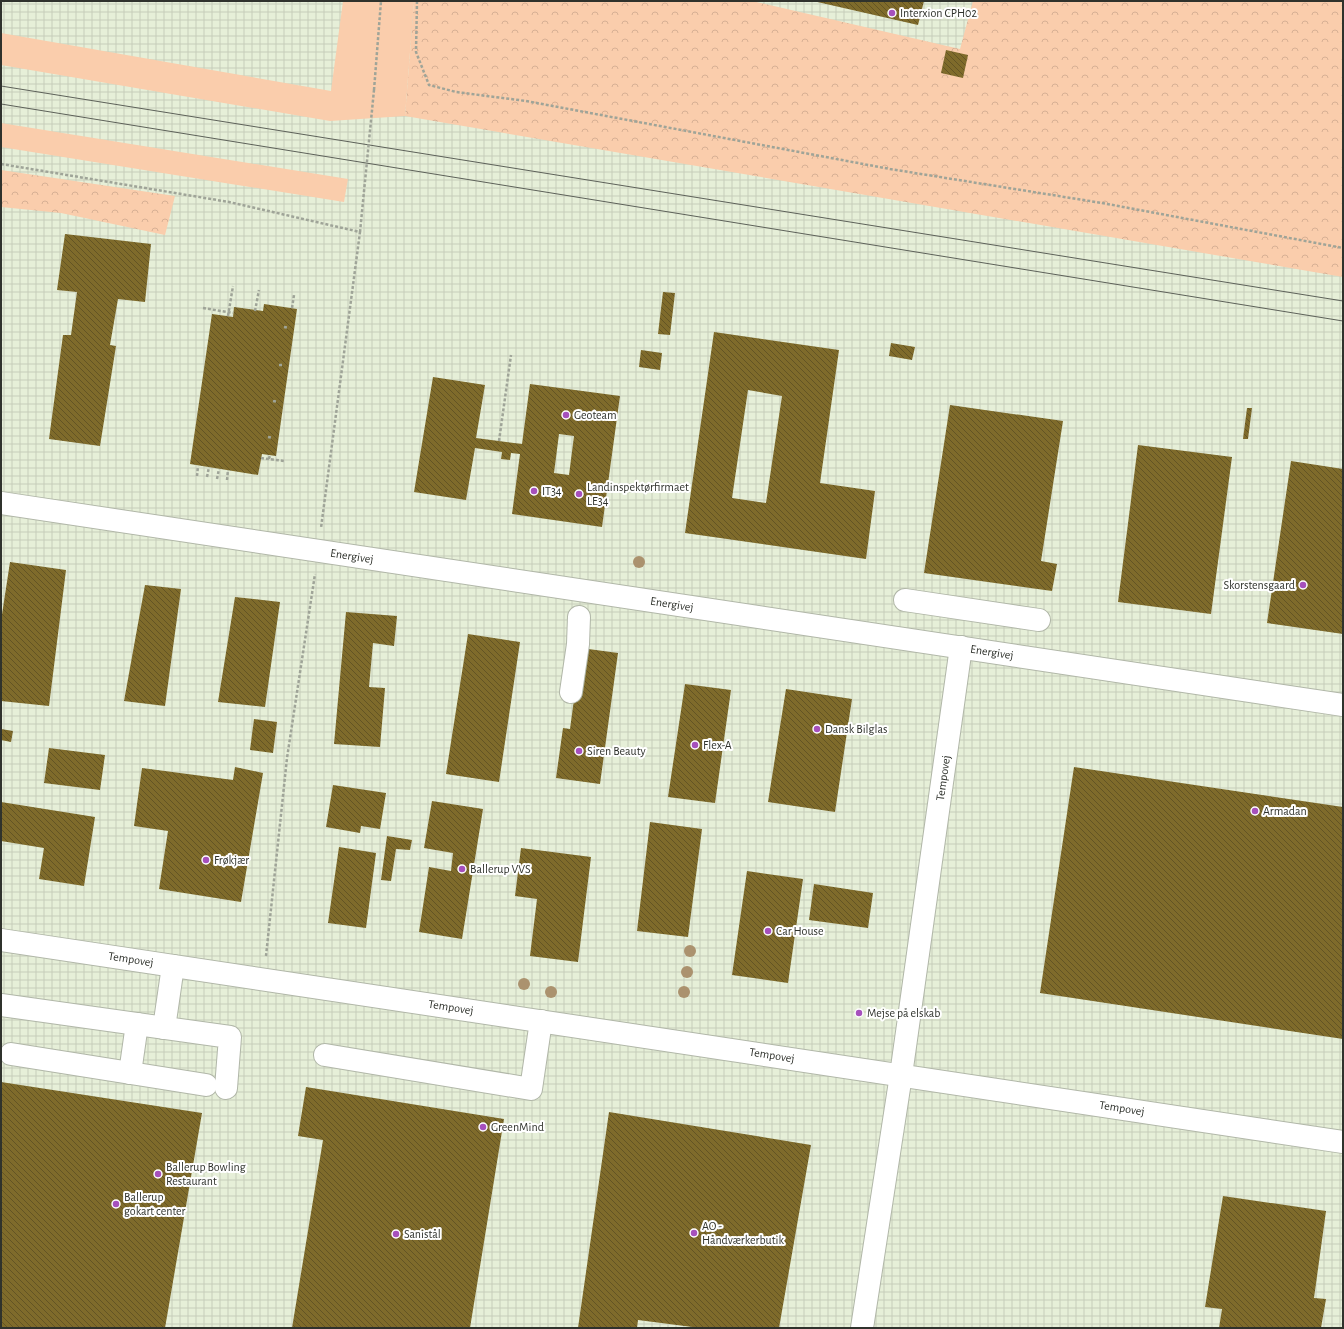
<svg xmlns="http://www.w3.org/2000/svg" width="1344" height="1329" viewBox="0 0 1344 1329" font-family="'Alegreya Sans',sans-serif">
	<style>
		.industrial { fill: url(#industrial-grid) }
		.grass { fill: #facdac }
		.forest { fill: url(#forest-crowns) }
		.building { fill: url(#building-back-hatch); fill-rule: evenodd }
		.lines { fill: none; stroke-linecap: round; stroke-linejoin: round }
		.minor-casing { stroke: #b1b7a8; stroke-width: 24 }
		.path { stroke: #9fa498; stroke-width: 2.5; stroke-dasharray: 3 2; stroke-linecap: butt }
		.minor { stroke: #fff; stroke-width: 22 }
		.tram { stroke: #5d6159; stroke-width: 1 }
		.path-bridge { stroke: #9fa498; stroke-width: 2.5; stroke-dasharray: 3 2; stroke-linecap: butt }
		.tree { fill: #ab926e }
		.poi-dot { fill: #a650bd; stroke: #fff; stroke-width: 1.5 }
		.labels { text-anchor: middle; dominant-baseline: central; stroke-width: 4; stroke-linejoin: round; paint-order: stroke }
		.poi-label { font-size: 12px; fill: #2f322c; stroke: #fff; text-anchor: start }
		.street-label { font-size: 12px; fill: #2f322c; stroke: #fff }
	</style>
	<defs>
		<pattern id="industrial-grid" width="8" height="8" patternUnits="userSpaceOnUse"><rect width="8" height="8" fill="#e6efd8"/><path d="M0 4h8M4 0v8" fill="none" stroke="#c6cdba"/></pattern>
		<pattern id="forest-crowns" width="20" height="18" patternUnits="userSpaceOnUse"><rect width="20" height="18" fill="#facdac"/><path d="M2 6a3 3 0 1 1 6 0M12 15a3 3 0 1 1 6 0" fill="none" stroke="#d7b094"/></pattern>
		<pattern id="building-back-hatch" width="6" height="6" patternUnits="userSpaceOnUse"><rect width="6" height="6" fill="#7f6b2b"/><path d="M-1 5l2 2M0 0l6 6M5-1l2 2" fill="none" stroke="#635424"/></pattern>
	</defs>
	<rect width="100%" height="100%" fill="#f3f9e9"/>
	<rect class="industrial" x="1" y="1" width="1342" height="1327"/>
	<g class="grass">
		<polygon points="343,1 414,1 405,116 330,121 1,65 1,33 331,91"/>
		<polygon points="1,123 348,179 344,202 1,147"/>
	</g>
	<g class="forest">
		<polygon points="414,1 752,1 960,49 973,1 1343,1 1343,277 405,116"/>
		<polygon points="1,170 175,196 165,235 61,213 1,207"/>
	</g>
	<g class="building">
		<polygon points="813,1 924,1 918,25"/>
		<polygon points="946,50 968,55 963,78 941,73"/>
		<polygon points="65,234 151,244 145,302 118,299 110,345 116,346 100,446 49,439 63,335 71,335 77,292 57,290"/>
		<polygon points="663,292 675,293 670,335 658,334"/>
		<polygon points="264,304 297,309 276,456 262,454 258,475 190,464 212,314 233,317 234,307 263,311"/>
		<path d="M714,332l125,18 -19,133 55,8 -9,68 -181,-26zM748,390l34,6 -16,107 -34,-5z"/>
		<polygon points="891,343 915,347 912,360 889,356"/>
		<polygon points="641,350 662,353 660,370 639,367"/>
		<path d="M433,377l52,8 -9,53 46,6 8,-60 90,12 -18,131 -90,-13 8,-60 -9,-1 -1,7 -9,-1 1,-7 -27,-4 -9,52 -52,-8zM559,434l15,2 -5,39 -15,-2z"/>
		<polygon points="950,405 1063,421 1041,561 1057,564 1052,591 924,573"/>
		<polygon points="1247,408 1252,408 1248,439 1243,439"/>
		<polygon points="1138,445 1232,457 1211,614 1118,602"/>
		<polygon points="1291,461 1343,469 1343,634 1267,623"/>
		<polygon points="10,562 66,570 49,706 1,701 1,621"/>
		<polygon points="145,585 181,589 165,706 124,701"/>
		<polygon points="235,597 280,602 265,707 218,702"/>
		<polygon points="346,612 397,616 394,646 373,643 369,687 385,688 380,747 334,744"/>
		<polygon points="468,634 520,642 499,782 446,774"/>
		<polygon points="581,648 618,653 600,784 556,778 563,728 570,729"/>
		<polygon points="685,684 731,690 715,803 668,797"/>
		<polygon points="786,689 852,699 835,812 768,802"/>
		<polygon points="254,719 277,722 273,753 250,750"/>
		<polygon points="1,729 13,731 11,742 1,740"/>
		<polygon points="49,748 105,755 100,790 44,783"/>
		<polygon points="235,767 263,773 241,902 159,889 168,831 134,826 142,768 233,780"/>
		<polygon points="1074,767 1343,807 1343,1039 1040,993"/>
		<polygon points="333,785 386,793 380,829 361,826 360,833 326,827"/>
		<polygon points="432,801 483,809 462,939 419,932 429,867 451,871 453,853 424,848"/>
		<polygon points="1,802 95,817 84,886 39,879 44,848 1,841"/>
		<polygon points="650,822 702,829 688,937 637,931"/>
		<polygon points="387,836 412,840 410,850 396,849 391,881 381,880"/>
		<polygon points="339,847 376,853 366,928 328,923"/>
		<polygon points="521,848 591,857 578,962 530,956 537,899 515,896"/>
		<polygon points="747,871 803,879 788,983 732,975"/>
		<polygon points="814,884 873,893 868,928 809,920"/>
		<polygon points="1,1082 202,1113 165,1328 1,1328"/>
		<polygon points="306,1087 504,1119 470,1328 292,1328 323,1140 298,1136"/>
		<polygon points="609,1112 811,1145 779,1328 700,1328 638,1320 637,1328 578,1328"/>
		<polygon points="1223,1196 1326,1211 1314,1298 1326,1299 1321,1328 1219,1328 1222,1309 1205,1307"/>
	</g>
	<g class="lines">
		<g class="minor-casing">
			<g id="minor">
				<polyline points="1,503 1343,705"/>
				<polyline points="905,600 1039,620"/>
				<polyline points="571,692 578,644 579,617"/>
				<polyline points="1,940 1343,1142"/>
				<polyline points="1,1005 230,1037 226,1088"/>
				<polyline points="164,1028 173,966"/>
				<polyline points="11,1054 206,1085"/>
				<polyline points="325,1055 531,1089 541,1021"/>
				<polyline points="130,1073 137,1024"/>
				<polyline points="862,1328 901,1075 961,647"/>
			</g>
		</g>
		<g class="path">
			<polyline points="417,1 416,52 429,85 456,92 526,101 890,169 1102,203 1343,248"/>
			<polyline points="374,90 381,1"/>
			<polyline points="1,164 229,202 360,232 321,528"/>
			<polyline points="203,308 233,313"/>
			<polyline points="292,308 294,295"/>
			<polyline points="255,311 259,290"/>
			<polyline points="228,316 233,286"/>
			<polyline points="284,327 289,328"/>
			<polyline points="279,365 283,365"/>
			<polyline points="273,401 278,402"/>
			<polyline points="268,437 273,438"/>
			<polyline points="499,441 511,355"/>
			<polyline points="261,458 284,461"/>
			<polyline points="269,459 270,455"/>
			<polyline points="197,476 198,466"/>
			<polyline points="207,477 209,467"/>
			<polyline points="217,479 219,469"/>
			<polyline points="227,480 228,470"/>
			<polyline points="266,956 287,758 315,574"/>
		</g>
		<use href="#minor" class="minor"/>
		<g class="tram">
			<polyline points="1,86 1343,301"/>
			<polyline points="1,104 1343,321"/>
		</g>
		<polyline class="path-bridge" points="360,232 374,90"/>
	</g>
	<g class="tree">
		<circle cx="639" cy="562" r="6"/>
		<circle cx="690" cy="951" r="6"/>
		<circle cx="687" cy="972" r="6"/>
		<circle cx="524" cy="984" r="6"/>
		<circle cx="551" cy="992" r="6"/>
		<circle cx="684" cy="992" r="6"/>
	</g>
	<g class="poi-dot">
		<circle cx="892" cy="13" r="4"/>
		<circle cx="566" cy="415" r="4"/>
		<circle cx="534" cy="491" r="4"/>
		<circle cx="579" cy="494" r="4"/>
		<circle cx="1303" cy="585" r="4"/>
		<circle cx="817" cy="729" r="4"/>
		<circle cx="695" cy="745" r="4"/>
		<circle cx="579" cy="751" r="4"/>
		<circle cx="1255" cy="811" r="4"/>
		<circle cx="206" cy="860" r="4"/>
		<circle cx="462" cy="869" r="4"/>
		<circle cx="768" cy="931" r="4"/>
		<circle cx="859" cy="1013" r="4"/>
		<circle cx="483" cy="1127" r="4"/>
		<circle cx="158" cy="1174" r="4"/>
		<circle cx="116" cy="1204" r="4"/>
		<circle cx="694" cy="1233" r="4"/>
		<circle cx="396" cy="1234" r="4"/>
	</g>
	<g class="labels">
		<g class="poi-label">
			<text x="900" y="13">Interxion CPH02</text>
			<text x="574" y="415">Geoteam</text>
			<text x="587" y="487">Landinspektørfirmaet<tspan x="587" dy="14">LE34</tspan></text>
			<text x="542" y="491">IT34</text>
			<text x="1295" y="585" text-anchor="end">Skorstensgaard</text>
			<text x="825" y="729">Dansk Bilglas</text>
			<text x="703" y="745">Flex-A</text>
			<text x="587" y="751">Siren Beauty</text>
			<text x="1263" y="811">Armadan</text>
			<text x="214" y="860">Frøkjær</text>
			<text x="470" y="869">Ballerup VVS</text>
			<text x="776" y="931">Car House</text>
			<text x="867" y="1013">Mejse på elskab</text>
			<text x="491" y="1127">GreenMind</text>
			<text x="166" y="1167">Ballerup Bowling<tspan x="166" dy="14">Restaurant</tspan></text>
			<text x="124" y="1197">Ballerup<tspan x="124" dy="14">gokart center</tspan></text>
			<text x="702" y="1226">AO -<tspan x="702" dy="14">Håndværkerbutik</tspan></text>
			<text x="404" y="1234">Sanistål</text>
		</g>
		<g class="street-label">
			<text transform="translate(352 556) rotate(9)">Energivej</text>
			<text transform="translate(672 604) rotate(9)">Energivej</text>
			<text transform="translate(992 652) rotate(9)">Energivej</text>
			<text transform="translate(943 778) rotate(-82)">Tempovej</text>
			<text transform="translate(131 959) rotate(9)">Tempovej</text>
			<text transform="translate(451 1007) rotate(9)">Tempovej</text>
			<text transform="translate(772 1055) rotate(9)">Tempovej</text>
			<text transform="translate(1122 1108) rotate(9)">Tempovej</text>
		</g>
	</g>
	<rect width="1344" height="1329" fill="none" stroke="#2f322c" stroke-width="4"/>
</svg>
